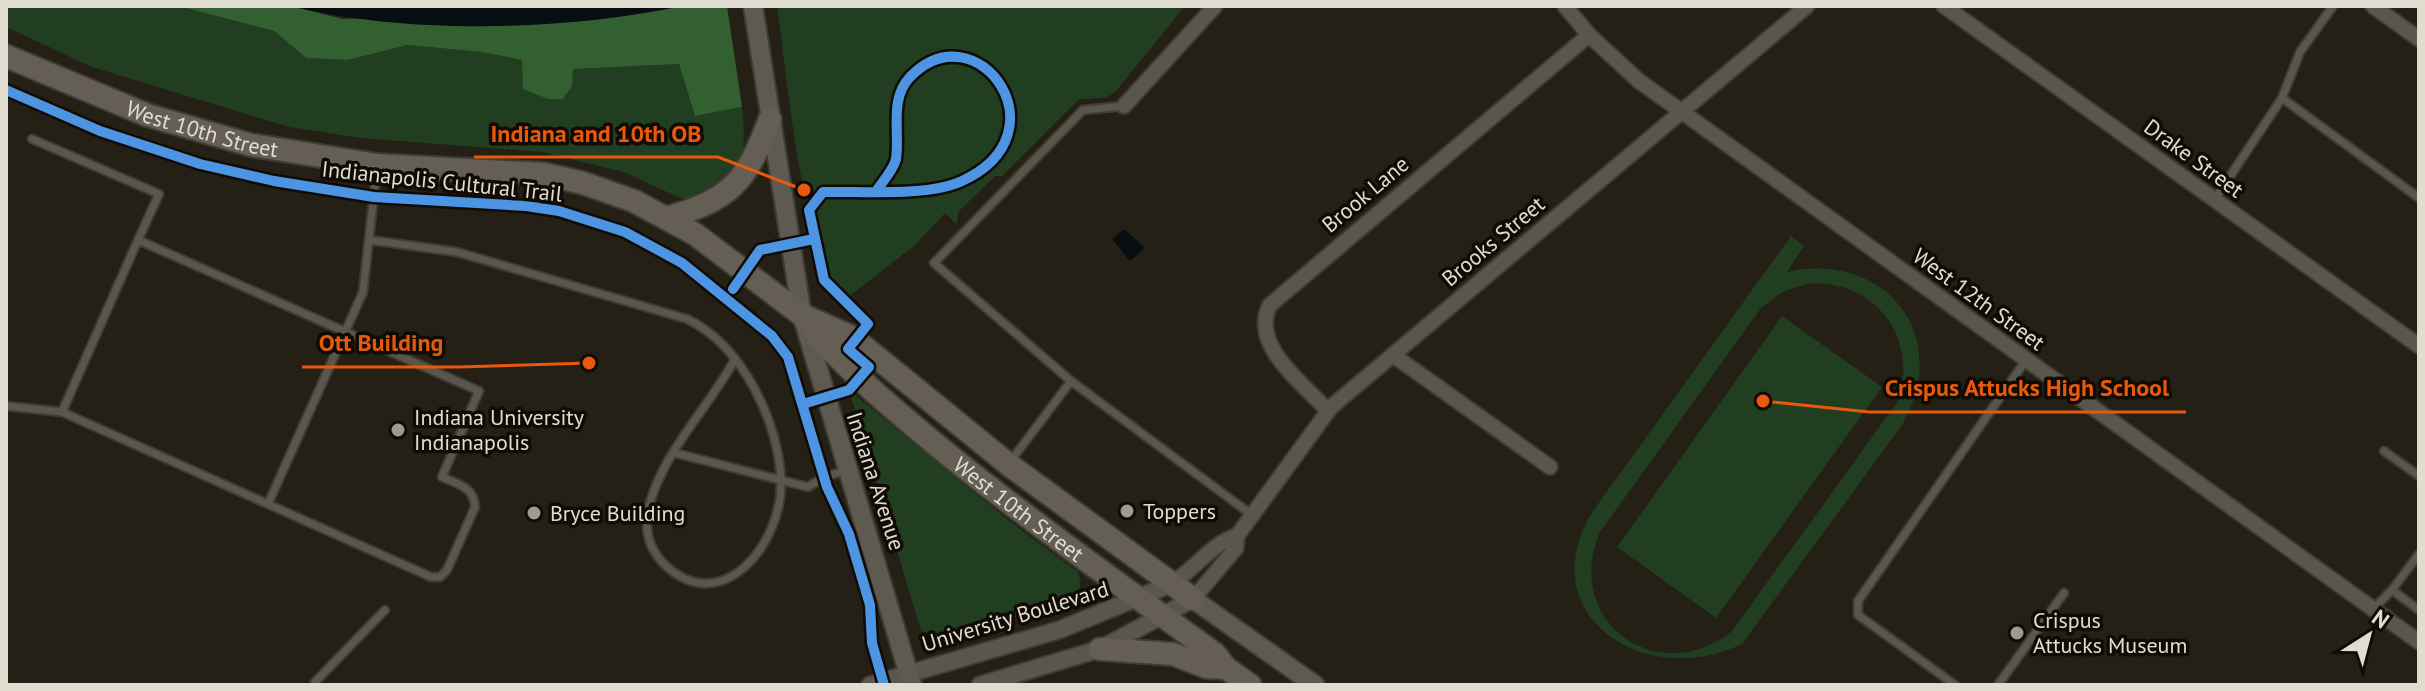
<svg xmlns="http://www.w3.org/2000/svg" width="2425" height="691" viewBox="0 0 2425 691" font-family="'PT Sans',sans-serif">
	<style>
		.green { fill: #213e20; fill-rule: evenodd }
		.forest { fill: #326030 }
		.water { fill: #060e11 }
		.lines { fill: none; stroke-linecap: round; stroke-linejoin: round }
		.service-casing { stroke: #3f3c34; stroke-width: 11 }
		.minor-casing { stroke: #3f3c34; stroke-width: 18 }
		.tertiary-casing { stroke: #3f3c34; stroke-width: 20 }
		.secondary-casing { stroke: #3f3c34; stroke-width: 22 }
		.primary-casing { stroke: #3f3c34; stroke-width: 26 }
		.service { stroke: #59564e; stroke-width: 7 }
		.minor { stroke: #59564e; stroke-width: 14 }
		.tertiary { stroke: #59564e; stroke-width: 16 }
		.secondary { stroke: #5f5a51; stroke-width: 18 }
		.primary { stroke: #655e54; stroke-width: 22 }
		.cycleway-casing { stroke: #100c05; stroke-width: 15 }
		.cycleway { stroke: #4d94e3; stroke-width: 10 }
		.poi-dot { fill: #9f9a8f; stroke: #100c05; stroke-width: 3 }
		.labels { text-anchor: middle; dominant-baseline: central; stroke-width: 7; stroke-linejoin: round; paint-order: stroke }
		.street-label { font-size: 22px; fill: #e1dcd0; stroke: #100c05 }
		.poi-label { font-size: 22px; fill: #e1dcd0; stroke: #100c05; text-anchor: start }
		.leader { fill: none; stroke: #e8590c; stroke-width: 3 }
		.callout-dot { fill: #e8590c; stroke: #100c05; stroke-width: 3 }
		.callout-label { font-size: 24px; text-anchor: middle; font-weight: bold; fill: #e8590c; stroke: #100c05; stroke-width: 7; stroke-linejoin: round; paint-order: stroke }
	</style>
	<rect width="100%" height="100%" fill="#242016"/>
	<g class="green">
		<path d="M6,6h172l96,25 32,27 42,2 59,-15 75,7 41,8 25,39 15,-1 9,-12 1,-17 106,-5 16,52 47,-9c6,57 -1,61 -46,93l-16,-2 -56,-26 -82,-20 -181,-14 -72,-11 -197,-60 -86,-40z"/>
		<path d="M777,6h408l-69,85 -10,7 -27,1 -77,77h-7l-37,36 -1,13 -12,-12 -30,32 -68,53c-46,-41 -60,-225 -70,-292z"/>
		<path d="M1791,236l13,10 -17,26c97,-22 167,63 115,153l-160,219c-97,47 -213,-29 -149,-133zM1807,284c68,-6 115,56 89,120l-164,227c-75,60 -170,-11 -132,-99l161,-224 21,-16z"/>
		<polygon points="1782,316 1882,387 1716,618 1617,547"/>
		<path d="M849,390l159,130 70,52c4,13 3,20 -8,29l-124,37 -25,-7z"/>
	</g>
	<polygon class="forest" points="178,6 291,6 343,19 727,6 742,107 695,116 679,64 573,69 572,86 563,99 548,99 523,89 522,60 482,52 407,45 348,60 306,58 274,31"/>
	<g class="water">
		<path d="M291,6h391c-118,25 -274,29 -391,0z"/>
		<polygon points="1124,229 1145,248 1130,261 1112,239"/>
	</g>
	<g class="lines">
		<g class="service-casing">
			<g id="service">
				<polyline points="2282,98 2419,198"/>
				<polyline points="1124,106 1083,110 934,263 1071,381 1252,515"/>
				<polyline points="32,139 159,194 138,240"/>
				<polyline points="2215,199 2282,98 2300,52 2333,6"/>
				<path d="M370,240l87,12 230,67c55,26 92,103 94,162 2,62 -60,140 -118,82 -15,-16 -19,-36 -14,-57 15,-56 59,-97 86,-147"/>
				<path d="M6,406l56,6 369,165h9l7,-7 28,-63c-1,-20 -17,-23 -33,-30l37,-86 -341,-151 -76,172"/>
				<polyline points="2384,451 2419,476"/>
				<polyline points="675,453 808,487 824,477 848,470"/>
				<polyline points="1010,462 1071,381"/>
				<polyline points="268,504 363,292 377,167"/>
				<polyline points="2392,590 2419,610"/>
				<polyline points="2373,609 2392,590 2419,554"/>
				<polyline points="315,682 385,610"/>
				<polyline points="1955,685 1858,615 1858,601 2026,360"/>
				<polyline points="1998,685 2064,593"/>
			</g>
		</g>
		<g class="minor-casing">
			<g id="minor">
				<polyline points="1565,6 1589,35 1639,81 2419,642"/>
				<polyline points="1944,6 2419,346"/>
				<polyline points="2373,6 2419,39"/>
				<polyline points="1124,106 1215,6"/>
				<polyline points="1393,355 1550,467"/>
				<path d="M1328,411c-24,-27 -79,-66 -58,-106l319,-270"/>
				<path d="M1171,584c22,-13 43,-43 66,-48"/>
				<polyline points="1193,599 1236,548 1237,536 1331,407 1807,6"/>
			</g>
		</g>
		<g class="tertiary-casing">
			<g id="tertiary">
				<polyline points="870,685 1059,630 1171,584"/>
				<polyline points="980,685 1100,649 1193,599"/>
			</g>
		</g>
		<g class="secondary-casing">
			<g id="secondary">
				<polyline points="753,6 802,315 912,685"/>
				<polyline points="1193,599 1315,685"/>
			</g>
		</g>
		<g class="primary-casing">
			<g id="primary">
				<path id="s1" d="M6,56l141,59 104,30 126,20 167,9 39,9 51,18 61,33 107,81 50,22 156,127 185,135"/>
				<path d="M666,218c66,-19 80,-36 104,-99"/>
				<path id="s2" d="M805,320c42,52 94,94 146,137 86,69 175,132 264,197l11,14 24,17"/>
				<polyline points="1100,649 1173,654 1206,667 1226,668"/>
			</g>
		</g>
		<use href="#service" class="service"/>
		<use href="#minor" class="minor"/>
		<use href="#tertiary" class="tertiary"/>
		<use href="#secondary" class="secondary"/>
		<use href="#primary" class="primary"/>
		<g class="cycleway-casing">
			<g id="cycleway">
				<polyline points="6,90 100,131 200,164 274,181 374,197 526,206 559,211 625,232 682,263 772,336 788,357 827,487 849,534 870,605 872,643 884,685"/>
				<polyline points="733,289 760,250 814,239"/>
				<path d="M803,404l46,-14 20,-23 -21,-18 20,-25 -44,-44 -15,-70 14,-18c38,-1 105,5 139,-11 105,-48 15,-173 -52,-104 -21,22 -10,55 -14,82 -2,10 -13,22 -19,31"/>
			</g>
		</g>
		<use href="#cycleway" class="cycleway"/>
	</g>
	<g class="poi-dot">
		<circle cx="398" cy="430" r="8"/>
		<circle cx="1127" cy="511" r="8"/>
		<circle cx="534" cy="513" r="8"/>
		<circle cx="2017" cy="633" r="8"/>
	</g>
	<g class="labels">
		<g class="street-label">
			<text stroke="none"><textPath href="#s1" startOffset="210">West 10th Street</textPath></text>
			<text transform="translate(2194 158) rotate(36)">Drake Street</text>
			<text transform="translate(442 181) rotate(6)">Indianapolis Cultural Trail</text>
			<text transform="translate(1365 194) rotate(-40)">Brook Lane</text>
			<text transform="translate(1493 241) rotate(-40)">Brooks Street</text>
			<text transform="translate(1979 299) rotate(36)">West 12th Street</text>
			<text transform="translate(876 481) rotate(72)">Indiana Avenue</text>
			<text stroke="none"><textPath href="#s2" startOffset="286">West 10th Street</textPath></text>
			<text transform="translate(1015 616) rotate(-17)">University Boulevard</text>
		</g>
		<g class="poi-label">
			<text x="414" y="417">Indiana University<tspan x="414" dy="25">Indianapolis</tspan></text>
			<text x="1143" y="511">Toppers</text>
			<text x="550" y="513">Bryce Building</text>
			<text x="2033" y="620">Crispus<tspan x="2033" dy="25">Attucks Museum</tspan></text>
		</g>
	</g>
	<path class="leader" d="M804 190L718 157H474M589 363L459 367H302M1763 401L1869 412H2186"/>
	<g class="callout-dot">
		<circle cx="804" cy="190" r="8"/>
		<circle cx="589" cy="363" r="8"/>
		<circle cx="1763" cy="401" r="8"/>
	</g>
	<g class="callout-label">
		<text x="596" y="142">Indiana and 10th OB</text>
		<text x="381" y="351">Ott Building</text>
		<text x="2027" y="396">Crispus Attucks High School</text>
	</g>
	<rect width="2425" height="691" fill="none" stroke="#e1dcd0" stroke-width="16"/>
	<g transform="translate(2369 635) rotate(36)" stroke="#100c05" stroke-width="6" paint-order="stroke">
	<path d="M0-6L14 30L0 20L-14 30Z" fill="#e1dcd0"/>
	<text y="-12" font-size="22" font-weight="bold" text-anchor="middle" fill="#e1dcd0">N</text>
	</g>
</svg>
